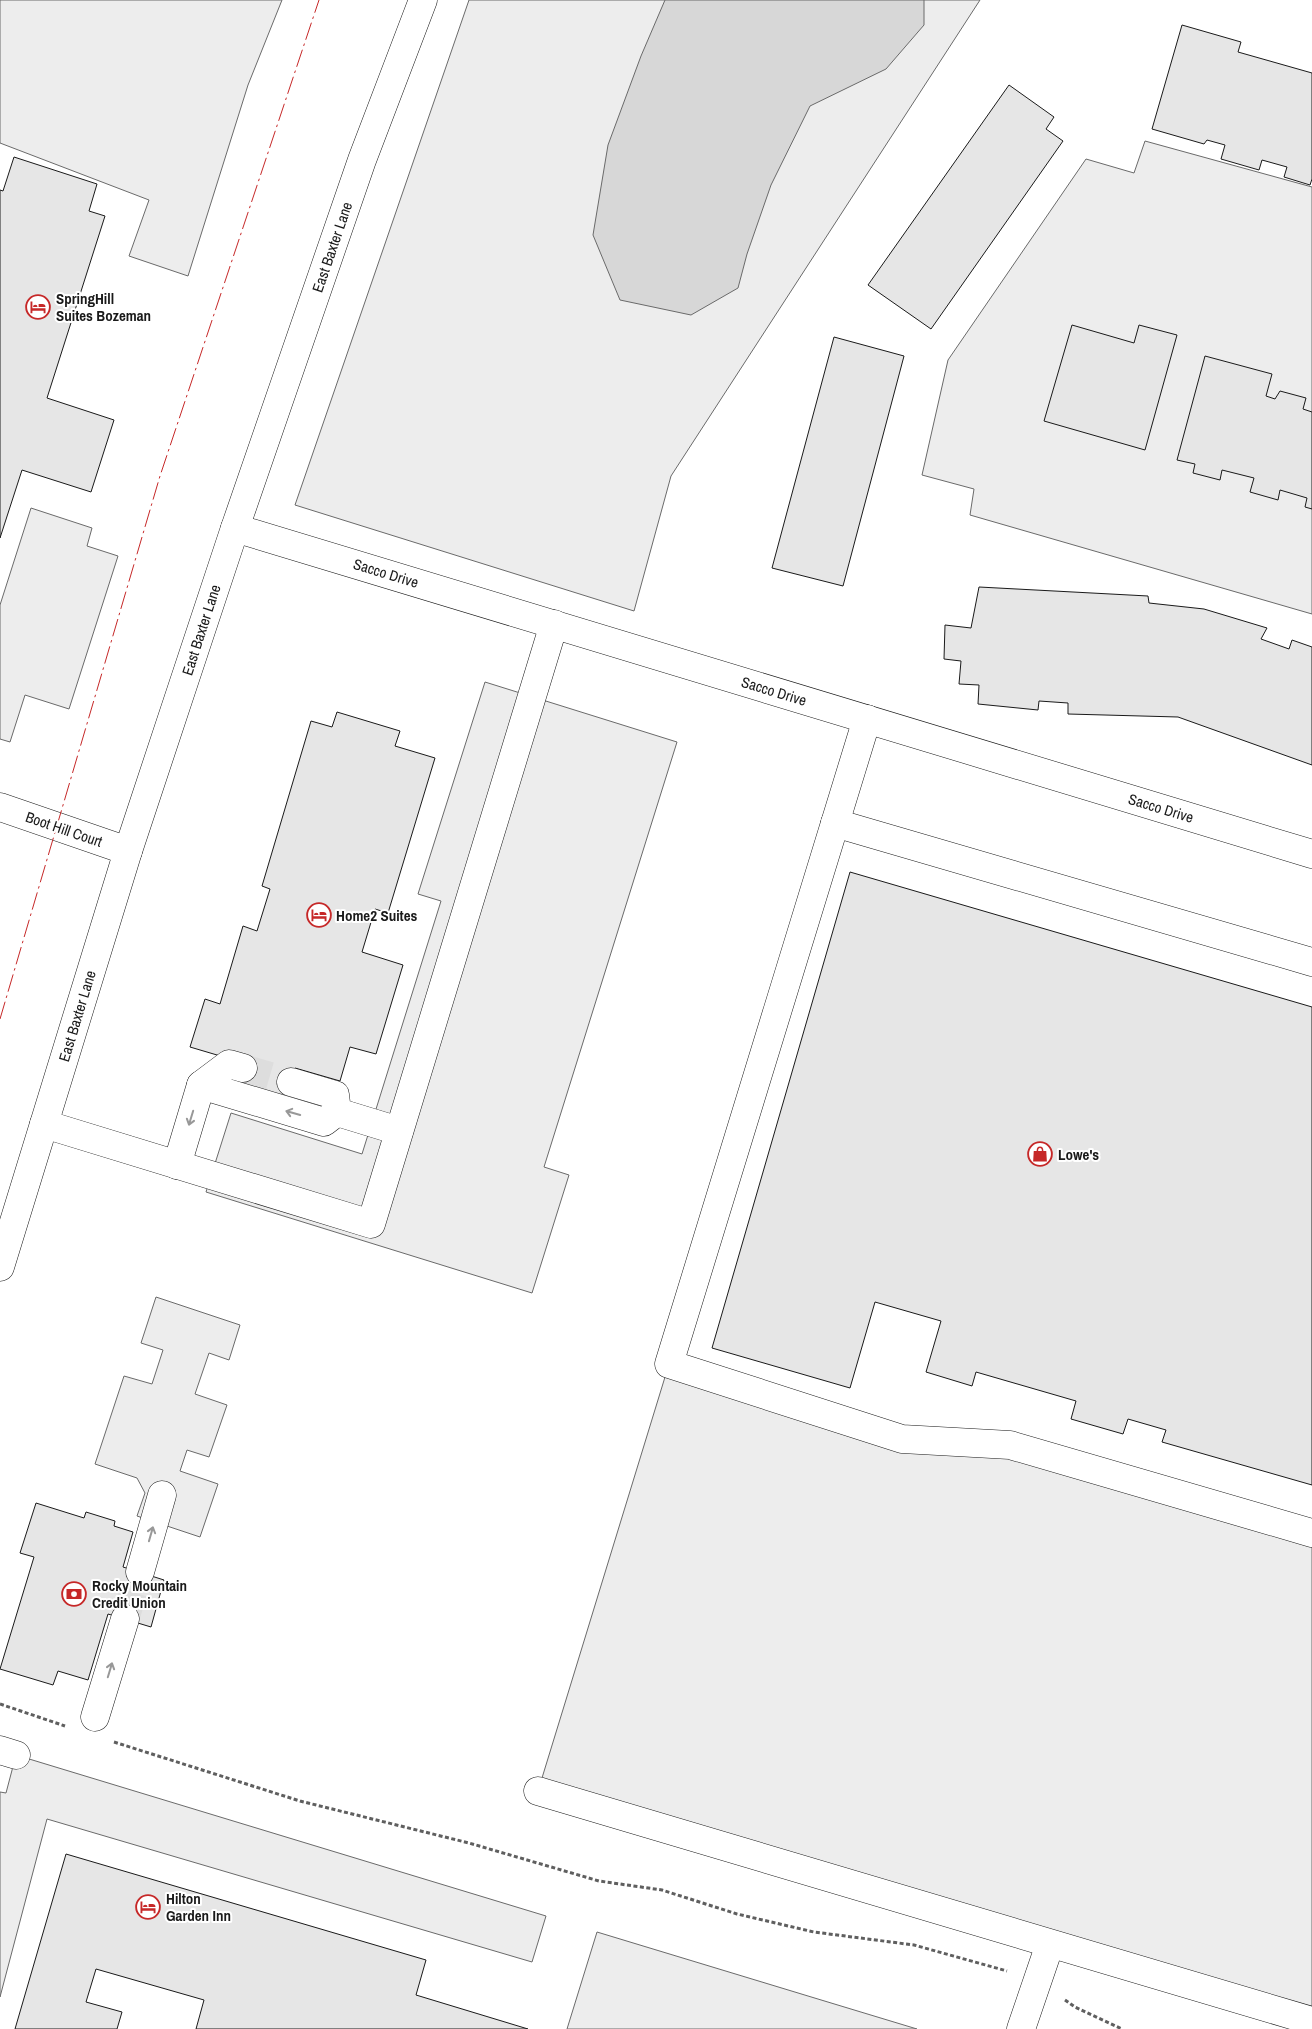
<svg xmlns="http://www.w3.org/2000/svg" width="1312" height="2029" viewBox="0 0 1312 2029" font-family="'Archivo Narrow',sans-serif">
	<style>
		.built { fill: #ededed; stroke: #6a6a6a }
		.water { fill: #d7d7d7; stroke: #6a6a6a }
		.building { fill: #e6e6e6; stroke: #1a1a1a }
		.lines { fill: none; stroke-linecap: round; stroke-linejoin: round }
		.minor-tunnel { stroke: #ddd; stroke-width: 28; stroke-dasharray: 28 14; stroke-linecap: butt }
		.minor-casing { stroke: #1a1a1a; stroke-width: 29 }
		.major-casing { stroke: #1a1a1a; stroke-width: 29 }
		.path { stroke: #5f5f5f; stroke-width: 3; stroke-dasharray: 4 2.5; stroke-linecap: butt }
		.minor { stroke: #fff; stroke-width: 28 }
		.major { stroke: #fff; stroke-width: 28 }
		.power { stroke: #c62828; stroke-width: 1; stroke-dasharray: 18 4 2.5 4; stroke-linecap: butt }
		.oneway { stroke: #989898 }
		.labels { text-anchor: middle; dominant-baseline: central; stroke-width: 4; stroke-linejoin: round; paint-order: stroke }
		.street-label { font-size: 15px; fill: #1a1a1a; stroke: #fff }
		.poi-label { font-size: 15px; font-weight: bold; fill: #1a1a1a; stroke: #fff; text-anchor: start }
	</style>
	<rect width="100%" height="100%" fill="#fff"/>
	<g class="built">
		<polygon points="0,0 282,0 248,85 188,276 129,256 149,200 0,143"/>
		<polygon points="469,0 980,0 671,476 634,611 295,505"/>
		<polygon points="1145,141 1312,187 1312,614 970,515 974,489 922,475 948,360 1086,159 1134,173"/>
		<polygon points="31,508 92,528 87,546 118,556 69,709 25,695 10,742 0,739 0,605"/>
		<polygon points="485,682 677,742 544,1167 569,1175 532,1293 206,1192 231,1113 362,1154 441,901 418,894"/>
		<polygon points="156,1297 240,1325 229,1360 209,1353 195,1394 227,1405 209,1457 187,1450 180,1471 218,1484 200,1537 137,1516 145,1493 137,1478 95,1464 124,1376 152,1384 163,1350 141,1343"/>
		<polygon points="669,1364 902,1439 1010,1445 1312,1533 1312,2021 538,1791"/>
		<polygon points="16,1755 546,1916 532,1962 47,1819 0,1997 0,1792 6,1793"/>
		<polygon points="597,1932 808,1996 917,2029 567,2029"/>
	</g>
	<polygon class="water" points="665,0 924,0 924,25 886,69 810,106 771,185 747,254 738,288 691,315 620,300 593,235 608,145 641,56"/>
	<g class="building">
		<polygon points="1182,25 1241,42 1238,52 1312,73 1312,179 1310,185 1284,177 1287,167 1262,160 1259,170 1221,159 1225,145 1207,140 1204,144 1152,129"/>
		<polygon points="1009,85 1054,117 1046,129 1063,141 931,329 868,285"/>
		<polygon points="14,157 97,184 89,211 105,216 47,398 114,420 91,492 22,470 0,538 0,190 3,191"/>
		<polygon points="1072,325 1134,343 1139,325 1177,335 1145,450 1044,421"/>
		<polygon points="834,337 904,356 843,586 772,568"/>
		<polygon points="1205,356 1272,374 1266,396 1275,399 1280,391 1306,398 1303,409 1312,412 1312,509 1305,507 1307,498 1280,490 1278,500 1250,492 1254,478 1222,470 1220,480 1193,473 1195,464 1177,460"/>
		<polygon points="979,587 1148,596 1149,603 1204,609 1267,628 1261,639 1289,649 1292,640 1312,647 1312,765 1178,717 1068,714 1068,703 1039,701 1038,710 978,704 979,685 959,684 961,661 944,659 945,625 971,628"/>
		<polygon points="337,712 400,731 395,746 435,758 388,913 375,909 362,952 403,965 376,1054 350,1047 340,1081 295,1068 284,1104 236,1090 244,1063 190,1047 205,999 220,1004 243,926 257,931 270,889 262,886 311,721 332,727"/>
		<polygon points="850,872 1312,1007 1312,1485 1162,1442 1166,1430 1128,1419 1123,1434 1071,1419 1076,1401 976,1372 972,1386 926,1372 941,1321 875,1302 850,1388 712,1348"/>
		<polygon points="36,1503 84,1518 86,1512 115,1521 114,1526 133,1532 123,1567 164,1580 151,1627 108,1614 88,1680 58,1671 53,1685 0,1669 34,1557 20,1553"/>
		<polygon points="66,1854 426,1960 416,1995 528,2029 196,2029 204,2000 96,1969 86,2002 122,2012 117,2029 15,2029"/>
	</g>
	<g class="lines">
		<g class="minor-tunnel">
			<polyline points="243,1068 291,1082"/>
			<polyline points="125,1619 140,1572"/>
		</g>
		<g class="minor-casing">
			<g id="minor">
				<polyline points="235,528 1312,854"/>
				<polyline points="867,719 669,1364 902,1439 1010,1445 1312,1533"/>
				<polyline points="0,807 128,851"/>
				<polyline points="835,823 1312,962"/>
				<polyline points="291,1082 335,1095 337,1112 399,1131"/>
				<polyline points="201,1085 324,1122 337,1112"/>
				<polyline points="44,1124 371,1224 554,624"/>
				<polyline points="177,1165 201,1085 229,1064 243,1068"/>
				<polyline points="140,1572 162,1495"/>
				<polyline points="95,1717 125,1619"/>
				<polyline points="0,1750 16,1755"/>
				<polyline points="538,1791 1312,2021"/>
				<polyline points="1021,2029 1050,1944"/>
			</g>
		</g>
		<g class="major-casing">
			<polyline id="major" points="0,1267 128,851 235,528 362,160 423,0"/>
		</g>
		<g class="path">
			<polyline points="0,1704 65,1726"/>
			<polyline points="114,1742 300,1801 469,1843 599,1881 662,1890 737,1914 814,1932 914,1945 1007,1971"/>
			<polyline points="1065,2000 1075,2007 1122,2029"/>
		</g>
		<use href="#minor" class="minor"/>
		<use href="#major" class="major"/>
		<polyline class="power" points="0,1019 160,476 319,0"/>
	</g>
	<defs><path id="oneway-shaft" d="M-6 0H5M1.5-3L5.5 0L1.5 3" fill="none" stroke-width="1.6" stroke-linecap="round" stroke-linejoin="round" transform="scale(1.25)"/></defs>
	<g class="oneway">
		<use href="#oneway-shaft" transform="translate(293 1113) rotate(-164)"/>
		<use href="#oneway-shaft" transform="translate(191 1118) rotate(107)"/>
		<use href="#oneway-shaft" transform="translate(151 1534) rotate(-74)"/>
		<use href="#oneway-shaft" transform="translate(110 1670) rotate(-73)"/>
	</g>
	<defs>
		<g id="hotel-ring" transform="scale(1.25)"><circle r="9.5" fill="#fff" stroke="#c62828" stroke-width="1.5"/><path d="M-6-4.5h1.5V1H6V5H4.5V3h-9V5H-6ZM-4 0a1.8 1.8 0 1 1 3.6 0ZM.5 0V-2.5h3Q6-2.5 6 0Z" fill="#c62828"/></g>
		<g id="shop-ring" transform="scale(1.25)"><circle r="9.5" fill="#fff" stroke="#c62828" stroke-width="1.5"/><path d="M-5-2.5h2.3a2.7 3.5 0 0 1 5.4 0H5L5.5 6h-11ZM-1.5-2.5h3a1.5 2.3 0 0 0-3 0Z" fill="#c62828"/></g>
		<g id="bank-ring" transform="scale(1.25)"><circle r="9.5" fill="#fff" stroke="#c62828" stroke-width="1.5"/><path d="M-6-4H6V4H-6ZM0-2.3a2.3 2.3 0 1 0 0 4.6a2.3 2.3 0 1 0 0-4.6Z" fill="#c62828"/></g>
	</defs>
	<g fill-rule="evenodd">
		<use href="#hotel-ring" x="38" y="307"/>
		<use href="#hotel-ring" x="319" y="915"/>
		<use href="#shop-ring" x="1040" y="1154"/>
		<use href="#bank-ring" x="74" y="1594"/>
		<use href="#hotel-ring" x="148" y="1907"/>
	</g>
	<g class="labels">
		<g class="street-label">
			<text transform="translate(332 247) rotate(-71)">East Baxter Lane</text>
			<text transform="translate(386 573) rotate(17)">Sacco Drive</text>
			<text transform="translate(201 630) rotate(-72)">East Baxter Lane</text>
			<text transform="translate(774 691) rotate(17)">Sacco Drive</text>
			<text transform="translate(1161 808) rotate(17)">Sacco Drive</text>
			<text transform="translate(64 829) rotate(19)">Boot Hill Court</text>
			<text transform="translate(77 1016) rotate(-73)">East Baxter Lane</text>
		</g>
		<g class="poi-label">
			<text x="56" y="298">SpringHill<tspan x="56" dy="17">Suites Bozeman</tspan></text>
			<text x="336" y="915">Home2 Suites</text>
			<text x="1058" y="1154">Lowe's</text>
			<text x="92" y="1585">Rocky Mountain<tspan x="92" dy="17">Credit Union</tspan></text>
			<text x="166" y="1898">Hilton<tspan x="166" dy="17">Garden Inn</tspan></text>
		</g>
	</g>
</svg>
